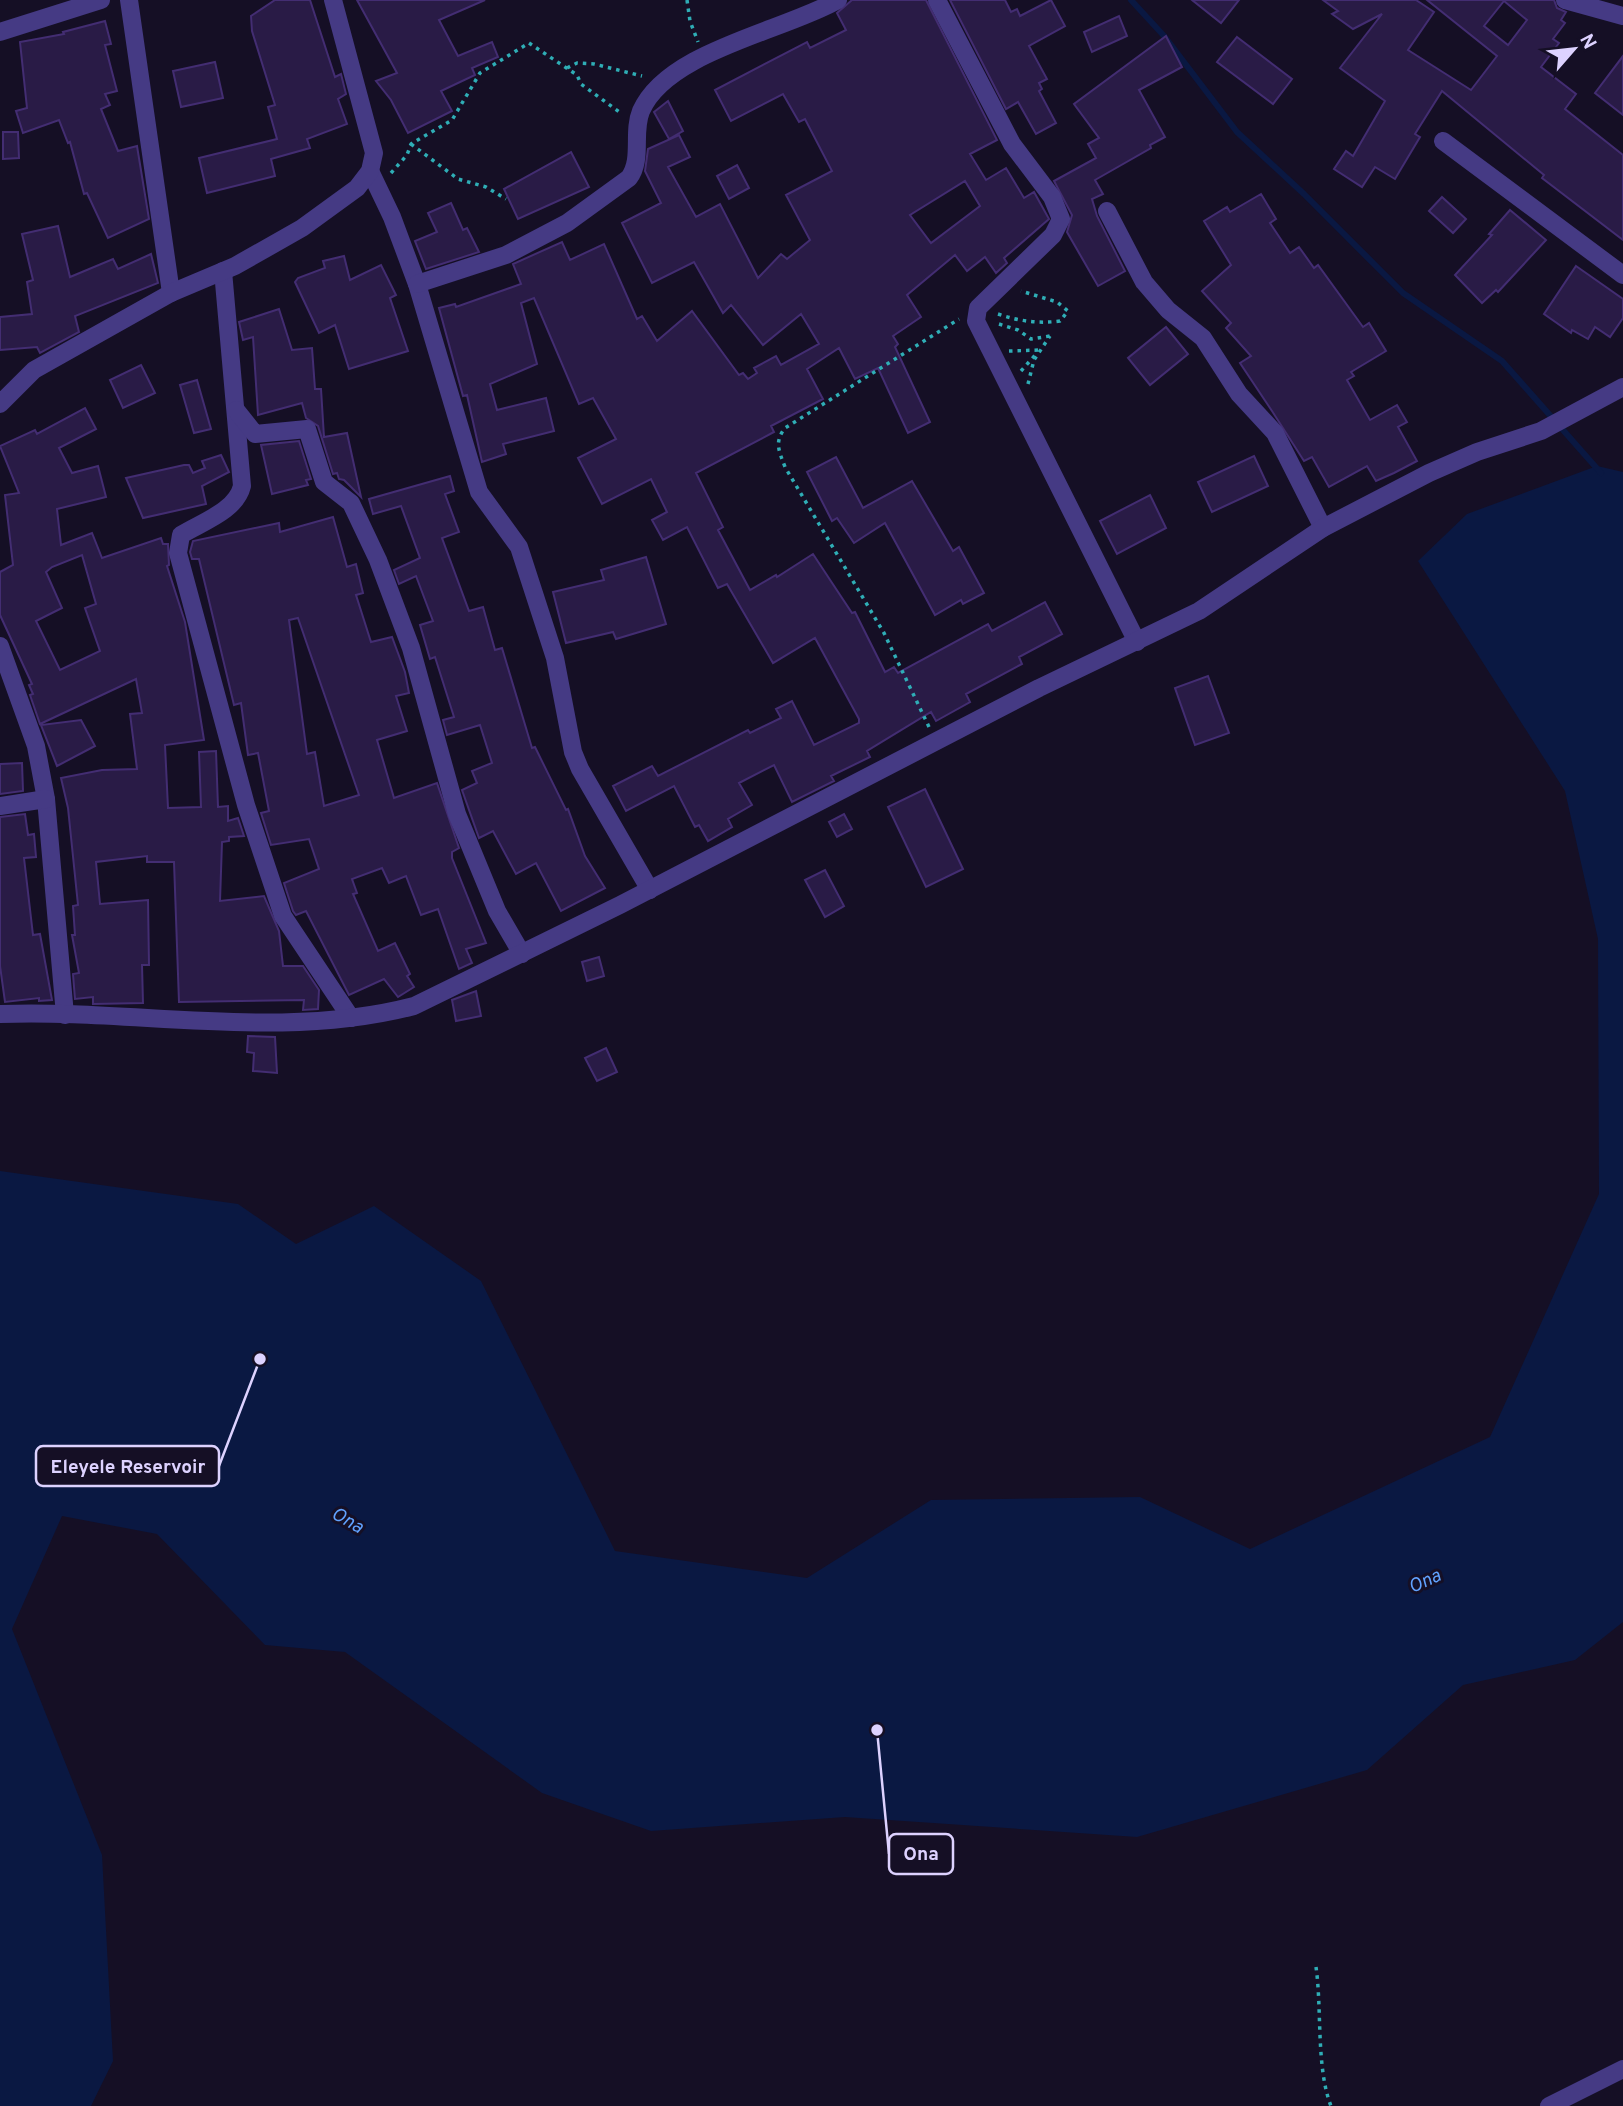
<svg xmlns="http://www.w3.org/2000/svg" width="1623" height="2106" viewBox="0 0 1623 2106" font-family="Overpass,sans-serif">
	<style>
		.water { fill: #0a1842 }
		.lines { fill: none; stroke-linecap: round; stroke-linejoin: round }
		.stream { stroke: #0a1842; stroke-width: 6 }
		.building { fill: #291b46; stroke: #432d72; stroke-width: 2; fill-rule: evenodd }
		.path { stroke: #2faeb6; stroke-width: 3.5; stroke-dasharray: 3.5 5; stroke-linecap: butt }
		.minor { stroke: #453a84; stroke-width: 18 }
		.labels { text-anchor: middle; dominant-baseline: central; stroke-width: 6; stroke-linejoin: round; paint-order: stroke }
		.water-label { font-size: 19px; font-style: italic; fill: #61a2ff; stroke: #150f25 }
		.leader { fill: none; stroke: #ddd2ff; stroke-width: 2.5 }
		.callout-dot { fill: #ddd2ff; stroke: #150f25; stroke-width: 2.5 }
		.callout { fill: #150f25; stroke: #ddd2ff; stroke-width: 2.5 }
		.callout-label { font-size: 19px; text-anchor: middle; font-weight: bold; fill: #ddd2ff }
	</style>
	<rect width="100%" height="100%" fill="#150f25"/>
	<polygon class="water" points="1597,466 1623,472 1623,1622 1575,1660 1463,1685 1367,1770 1137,1837 845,1817 651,1831 542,1793 345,1652 265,1645 157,1534 62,1516 12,1629 102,1855 113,2061 91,2106 0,2106 0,1171 238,1204 296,1244 374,1206 481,1281 615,1551 807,1578 931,1500 1140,1497 1250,1549 1490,1437 1599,1194 1598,939 1565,791 1418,561 1467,514"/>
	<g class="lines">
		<polyline class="stream" points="1131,0 1165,37 1237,132 1304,194 1403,293 1502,361 1601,473"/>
	</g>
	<g class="building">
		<polygon points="275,0 310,0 335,77 341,74 346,94 338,99 347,124 307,139 310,148 271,159 275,176 207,193 199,158 277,139 268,107 275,105 252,31 251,16"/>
		<polygon points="357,0 485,0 439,20 458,56 492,42 498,57 472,68 475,75 441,91 452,111 408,133 391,100 376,81 397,73"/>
		<path d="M852,0h74l71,140 -27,14 16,26 20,-12 18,30 10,-6 15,27 -45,39 3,5 -11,10 -11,-16 -18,14 -12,-16 -48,40 14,22 -28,19 5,8 -3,3 35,75 -22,11 -30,-65 -23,11 -16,-31 -32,21 16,30 -52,27 3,6 -78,41 27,54 -5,3 32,60 26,-15 1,2 36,-23 39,59 3,-1 30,60 9,-5 4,6 90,-49 4,7 53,-29 17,32 -43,23 3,7 -56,30 4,8 -34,19 -5,-9 -64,39 3,6 -39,19 3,5 -42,21 -18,-37 -35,18 13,22 -24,14 4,8 -24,14 -9,-16 -4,2 -21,-41 -48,25 -13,-25 39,-20 6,10 90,-46 2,3 31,-15 -5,-9 16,-8 22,44 45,-22v-4l-44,-81 -42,25 -46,-79 -9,4 -31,-61 -24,13 -11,-20 15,-8 -16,-33 -49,25 -24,-46 38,-19 -23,-41 -14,6 -45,-106 -13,5 16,61 -47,20 7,26 49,-12 8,33 -51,13 3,10 -24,8 -15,-67 -4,1 -24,-88 16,-4 1,3 65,-23 -8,-20 49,-22 8,18 34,-16 33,75 5,-3 15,25 35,-30 47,64 4,-2 5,6 9,-6 -3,-5 22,-12 5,9 38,-21 -18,-30 -38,31 -32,-40 -8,8 -29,-51 -42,21 -30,-60 39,-20 -16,-32 3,-22 31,-14 11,22 -22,10 28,50 24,-13 38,74 23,-24 6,5 23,-19 -24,-45 46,-24 -27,-52 -6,3 -16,-28 -52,27 -16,-31 92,-48 3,6 36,-18 -9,-17zM965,181l15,25 -49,37 -21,-28z"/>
		<polygon points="950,0 1005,0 1011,12 1017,9 1020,16 1051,0 1065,26 1029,46 1047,79 1039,83 1042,89 1039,91 1056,123 1036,134 1018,102 1006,109"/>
		<polygon points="1192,0 1239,0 1221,23"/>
		<path d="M1323,0h93l18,12 -26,38 63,40 26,-34 -70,-56h127l3,8 9,4 -5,8 4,3 -12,16 6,4 -18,24 35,27 -11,15 58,46v85l-81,-62 2,-3 -102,-84 -27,43 5,3 -25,42 -20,-12 -13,20 -28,-18 12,-18 7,5 32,-55 -45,-33 42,-54 -29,15 -21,-15 6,-3zM1504,1l23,19 -19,25 -24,-19z"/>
		<polygon points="1119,16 1127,36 1092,52 1084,32"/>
		<polygon points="105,21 111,44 105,45 117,91 105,94 110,105 101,109 118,151 137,146 149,219 108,238 87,193 84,194 70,142 68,143 59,120 23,133 16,111 27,108 20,42 64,34 63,32"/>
		<polygon points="1166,36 1182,67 1139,90 1165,137 1150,145 1151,148 1095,180 1103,194 1092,199 1097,216 1125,271 1098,286 1067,232 1072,215 1054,181 1096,158 1088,144 1099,138 1074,104"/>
		<polygon points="1237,37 1292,79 1273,104 1217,62"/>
		<polygon points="1623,56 1623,115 1595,93"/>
		<polygon points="215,62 223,98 181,107 173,71"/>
		<polygon points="668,101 683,131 669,139 654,112"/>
		<polygon points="3,132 18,132 19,158 3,159"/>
		<polygon points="571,152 589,187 518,219 504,189"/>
		<polygon points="737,165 749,188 729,199 717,176"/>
		<polygon points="1261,194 1276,219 1270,223 1290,253 1299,247 1314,268 1318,265 1363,327 1369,323 1386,351 1351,372 1354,376 1347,380 1370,420 1397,405 1407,422 1398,427 1417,461 1394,473 1376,481 1367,466 1329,487 1312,457 1304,461 1272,411 1240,363 1251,356 1226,328 1231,323 1202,291 1231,265 1204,221 1227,207 1230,212"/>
		<polygon points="1442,197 1466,219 1453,233 1429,211"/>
		<polygon points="451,203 463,230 467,228 479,252 426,269 415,241 437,232 428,213"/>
		<polygon points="1510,210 1546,240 1498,292 1496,290 1482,303 1455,275 1492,235 1489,234"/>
		<polygon points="58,226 70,277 113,259 118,269 151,254 158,283 75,316 79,332 40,353 37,347 0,350 0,317 32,314 27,282 33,280 22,234"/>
		<polygon points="344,256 350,280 381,265 396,295 390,298 408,351 349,369 335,325 319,333 295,282 298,278 325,268 323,261"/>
		<polygon points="1576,266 1623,299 1623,318 1610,337 1595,327 1588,339 1572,330 1571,333 1544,314"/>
		<polygon points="279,309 292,350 312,348 315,389 321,389 324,437 347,433 361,497 344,480 339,479 337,473 333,474 318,426 306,418 302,403 258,415 253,337 243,340 239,322"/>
		<polygon points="1166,327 1188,354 1150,385 1128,358"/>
		<polygon points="141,365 155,393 123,408 110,380"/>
		<polygon points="197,380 211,429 194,433 180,385"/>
		<path d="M85,408l11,21 -37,19 13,25 26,-7 8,31 -49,12 4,36 31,-12 10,25 59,-20 2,6h5l1,21 -2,1 18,56 19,118 -39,5 3,63 33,-1 -2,-55 17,-1 2,56 10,-1v15l10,-3 6,18 -15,1v4l-7,1 -2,59 44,-5 15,35 4,35h20l16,24 -1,19 -15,1 1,-10 -125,2 -5,-140h-27v-6l-51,6 4,42 48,-4 1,65h-7l1,38 -50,1v-7l-18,2 -2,-25 6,-1 -7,-38h3l-2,-29 5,-1 -10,-97 -7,-30 41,-8 35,-1 -7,-55 12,-1 -6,-34 -96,45 -10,-29 3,-1 -4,-9 3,-1 -32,-69v-43l13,-7 -8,-70 14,-2 -19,-47 35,-16 2,4zM82,555l14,49 -11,4 15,43 -40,19 -24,-49 26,-13 -16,-36 6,-5z"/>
		<polygon points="299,441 311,479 306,480 308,485 272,494 261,445"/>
		<polygon points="221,455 229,472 202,486 206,504 143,518 126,478 184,465 189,465 193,473 205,468 202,461"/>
		<polygon points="1254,456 1268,486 1212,512 1198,482"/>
		<polygon points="836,457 863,508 912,481 953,551 959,547 984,593 963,604 961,600 935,615 885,523 854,543 837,518 832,521 807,472"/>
		<polygon points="450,476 454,491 445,494 459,532 442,538 469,611 483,607 495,650 502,648 532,748 535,747 566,810 568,809 585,856 605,888 561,911 536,863 516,874 493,831 479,838 462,790 477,783 472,771 492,763 480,725 447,735 443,720 454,717 435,657 430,659 420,625 433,621 416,576 399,584 394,570 420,558 401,506 373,514 369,499"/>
		<polygon points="1150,495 1166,528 1117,554 1100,521"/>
		<path d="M333,517l14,50 9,-3 7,29 -7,2 15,47 21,-5 13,35 4,21 -13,3 11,35 -30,9 17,58 43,-15 22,65 -7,4v6l34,85 -20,6 6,14 -13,6 -21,-60 -17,6 -15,-39 -17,7 -7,-15 -30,11 5,14 -4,1 25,57 17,-8 15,31 -3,2 7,11 -16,10 -14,-18 -35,16 -43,-84 -10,4 -3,-4 -9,-28 35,-14 -10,-30 -38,6 -10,-32 8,-2 -11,-58 -10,2 -7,-52 -7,2 -35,-146h-7l-2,-7 3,-11 86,-18 1,9zM298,618l61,177 -35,11 -9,-54 -8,2 -18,-134z"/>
		<polygon points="646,557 666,624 616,639 613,632 566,643 553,592 604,580 601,570"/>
		<polygon points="1208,676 1229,733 1195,745 1175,688"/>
		<polygon points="81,720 95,746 57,766 41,725"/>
		<polygon points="22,763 23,791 0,794 0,764"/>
		<polygon points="925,789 963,869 926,887 888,807"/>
		<polygon points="25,814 28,835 34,834 36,857 24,858 33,935 40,934 52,1000 39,1001 39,998 5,1002 0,966 0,817"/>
		<polygon points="844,814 852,829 837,837 829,822"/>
		<polygon points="825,870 844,906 825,917 805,880"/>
		<polygon points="599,957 604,976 587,981 582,962"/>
		<polygon points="476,991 481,1016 456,1021 452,1000"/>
		<polygon points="248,1036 275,1037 277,1073 253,1071 254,1053 247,1052"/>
		<polygon points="606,1048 617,1072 597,1081 585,1058"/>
	</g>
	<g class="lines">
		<g class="path">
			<polyline points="687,0 690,21 698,42"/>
			<polyline points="567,68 577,63 594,64 642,76"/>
			<polyline points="411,144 458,179 486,187 506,199"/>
			<polyline points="391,173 407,155 411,144 452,120 480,73 529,43 577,75 581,84 622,114"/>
			<path d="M998,314c21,7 40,10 62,7l8,-10 -11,-9 -36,-11"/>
			<polyline points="999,324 1018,330 1031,339 1050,336"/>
			<polyline points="1009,351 1041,350"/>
			<polyline points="1021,371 1037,353"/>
			<polyline points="1028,384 1034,360 1050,336"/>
			<path d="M929,727l-45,-94 -99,-166c-6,-16 -11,-25 0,-39l174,-109"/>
			<path d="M1316,1967c6,42 0,101 15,139"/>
		</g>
		<g class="minor">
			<polyline points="129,0 171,293"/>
			<polyline points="937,0 1012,144 1052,197 1061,219 1053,235 978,308 976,321 1137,642"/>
			<polyline points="1565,0 1623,16"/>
			<polyline points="0,32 101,0"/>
			<polyline points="1443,141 1623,275"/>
			<polyline points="370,171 392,217 417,284 479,492 519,547 555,658 573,752 580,769 650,890"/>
			<polyline points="1107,211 1144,282 1168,310 1203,338 1239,394 1275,433 1323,528"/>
			<path d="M223,271l19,215c-6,25 -40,36 -61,49l-3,18 68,252 37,111 68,102"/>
			<path d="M417,284l89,-29 61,-32 62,-45c14,-19 3,-45 12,-67 26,-60 143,-80 197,-111"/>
			<polyline points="0,404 34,370 171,293 235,266 302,228 357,188 370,171 374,153 333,0"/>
			<polyline points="236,410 255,434 307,429 324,482 351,503 378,560 411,648 457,814 497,911 522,954"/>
			<polyline points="0,646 36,746 46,799 65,1015"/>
			<polyline points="0,806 46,799"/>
			<path d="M0,1014c137,-5 280,27 414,-8l206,-101 419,-217 160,-77 124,-83 106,-55 48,-21 64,-21 82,-44"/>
			<polyline points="1549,2106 1623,2069"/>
		</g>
	</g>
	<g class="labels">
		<g class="water-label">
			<text transform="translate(347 1521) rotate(30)">Ona</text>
			<text transform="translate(1425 1582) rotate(-25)">Ona</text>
		</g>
	</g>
	<path class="leader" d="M260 1359L219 1466M877 1730L889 1854"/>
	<g class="callout-dot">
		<circle cx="260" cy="1359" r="7"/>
		<circle cx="877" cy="1730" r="7"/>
	</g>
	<g class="callout">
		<rect x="36" y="1446" width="183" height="40" rx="7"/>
		<rect x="889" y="1834" width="64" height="40" rx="7"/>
	</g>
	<g class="callout-label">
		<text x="128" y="1473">Eleyele Reservoir</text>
		<text x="921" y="1860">Ona</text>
	</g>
	<g transform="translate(1574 49) rotate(62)" stroke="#150f25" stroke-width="5" paint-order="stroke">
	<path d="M0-5L12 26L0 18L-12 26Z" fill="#ddd2ff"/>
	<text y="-10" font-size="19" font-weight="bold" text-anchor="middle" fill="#ddd2ff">N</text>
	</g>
</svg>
